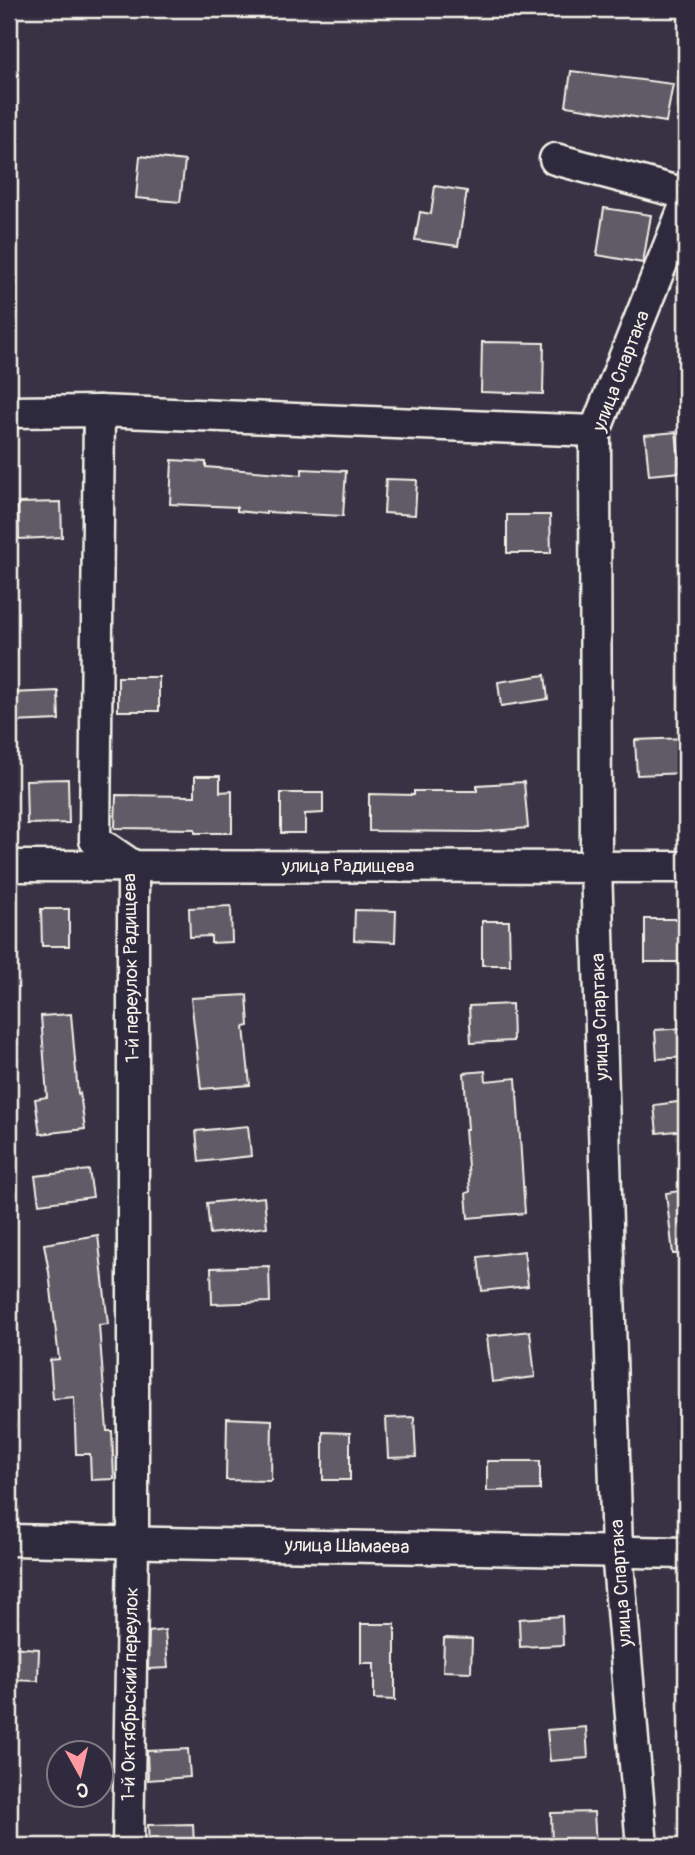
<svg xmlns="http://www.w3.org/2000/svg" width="695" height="1855" viewBox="0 0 695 1855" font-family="Pangolin,sans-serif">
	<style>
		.building { fill: #5f5c67; stroke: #f4f1e8; stroke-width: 2 }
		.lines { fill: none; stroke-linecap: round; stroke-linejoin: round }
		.minor-casing { stroke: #f4f1e8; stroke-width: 35 }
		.minor { stroke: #2f2a3d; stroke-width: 30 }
		.labels { text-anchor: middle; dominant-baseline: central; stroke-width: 6; stroke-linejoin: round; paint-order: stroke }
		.street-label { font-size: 19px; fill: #f4f1e8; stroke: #2f2a3d }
	</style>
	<rect width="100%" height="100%" fill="#373244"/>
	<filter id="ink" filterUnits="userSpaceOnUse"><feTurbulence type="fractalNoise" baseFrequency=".0143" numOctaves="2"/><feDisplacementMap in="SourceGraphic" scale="14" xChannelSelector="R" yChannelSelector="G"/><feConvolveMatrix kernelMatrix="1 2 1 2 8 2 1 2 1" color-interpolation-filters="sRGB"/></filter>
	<g filter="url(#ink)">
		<g class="building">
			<polygon points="571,71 673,84 666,122 566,106"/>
			<polygon points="140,156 185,161 180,202 136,198"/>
			<polygon points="435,186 467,191 458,246 415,240 420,212 431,214"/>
			<polygon points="604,208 651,215 643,263 597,255"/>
			<polygon points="482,342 544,343 543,394 481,392"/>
			<polygon points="676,432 681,472 649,475 645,435"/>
			<polygon points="172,460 206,462 206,467 302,475 302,469 346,471 343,516 266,512 266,514 237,511 237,507 170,504"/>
			<polygon points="386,479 417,480 415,515 384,513"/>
			<polygon points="61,502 62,537 19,539 18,503"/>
			<polygon points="507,515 550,515 551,553 507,553"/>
			<polygon points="545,675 548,699 501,706 498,682"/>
			<rect x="118" y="677" width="41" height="34"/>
			<polygon points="58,691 59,720 12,722 10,693"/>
			<polygon points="686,738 686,773 637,775 635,740"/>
			<polygon points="195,776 220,776 220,792 232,791 232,833 195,833 195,829 115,828 116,795 195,796"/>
			<polygon points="68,779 69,823 27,824 26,780"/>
			<polygon points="524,782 528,828 480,832 369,831 369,794 414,795 414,791 477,791 477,785"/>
			<polygon points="281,793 323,793 323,813 305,814 305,833 281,833"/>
			<polygon points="231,906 232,942 211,943 211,936 190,937 189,908"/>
			<polygon points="41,909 69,909 69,946 42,946"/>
			<polygon points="355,910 396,911 395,942 354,940"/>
			<rect x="645" y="919" width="34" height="43"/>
			<polygon points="482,921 509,921 510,965 482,965"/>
			<polygon points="247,995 249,1026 244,1027 250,1085 201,1089 191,998"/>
			<polygon points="512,1004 513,1041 471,1043 469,1006"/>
			<polygon points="71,1014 78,1094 80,1093 85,1129 40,1134 35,1099 47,1097 41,1016"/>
			<polygon points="686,1028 686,1057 657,1059 655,1030"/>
			<polygon points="485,1071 486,1081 516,1078 525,1213 468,1218 466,1193 470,1192 465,1129 468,1129 464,1073"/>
			<polygon points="686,1101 686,1130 657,1133 654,1105"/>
			<polygon points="248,1126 251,1156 199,1162 196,1131"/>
			<polygon points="89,1170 93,1197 39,1204 35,1176"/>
			<polygon points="686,1190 686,1254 673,1254 666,1193"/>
			<polygon points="264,1197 267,1227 210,1234 207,1203"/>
			<polygon points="98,1235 108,1324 99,1325 107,1431 112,1431 114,1479 91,1480 90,1454 76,1454 74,1397 53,1399 50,1360 59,1359 49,1272 44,1244"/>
			<polygon points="524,1251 528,1286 482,1291 478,1257"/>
			<polygon points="269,1266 270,1302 212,1304 211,1268"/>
			<polygon points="530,1331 535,1377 492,1382 487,1336"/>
			<polygon points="414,1417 416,1457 388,1458 386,1418"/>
			<polygon points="227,1418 272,1420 271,1481 226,1480"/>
			<polygon points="323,1432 350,1433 350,1480 323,1480"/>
			<polygon points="487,1461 540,1461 540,1490 487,1491"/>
			<polygon points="562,1616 563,1645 520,1647 519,1619"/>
			<polygon points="361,1624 395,1624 395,1700 374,1699 374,1663 361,1663"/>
			<polygon points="165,1630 168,1668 148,1669 149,1632"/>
			<polygon points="444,1638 472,1639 471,1672 443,1671"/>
			<polygon points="9,1647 39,1649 38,1681 9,1680"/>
			<polygon points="586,1727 588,1758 550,1761 547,1730"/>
			<polygon points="188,1749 190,1777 148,1780 147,1751"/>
			<polygon points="594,1812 596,1846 552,1846 551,1813"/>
			<polygon points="193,1824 194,1846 149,1846 148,1825"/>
		</g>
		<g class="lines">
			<g class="minor-casing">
				<g id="minor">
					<polyline points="555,159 686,194"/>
					<polyline points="99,411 95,840 133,866 133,1543 128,1846"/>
					<polyline points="9,412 99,411 595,431"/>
					<polyline points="9,866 686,867"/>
					<polyline points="9,1540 686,1553"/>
					<polyline points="642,1846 617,1551 596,866 595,431 686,203"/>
				</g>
			</g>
			<use href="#minor" class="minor"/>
		</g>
	</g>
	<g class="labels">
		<g class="street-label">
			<text transform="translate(621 371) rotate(-69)">улица Спартака</text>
			<text x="348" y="866">улица Радищева</text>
			<text transform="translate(131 968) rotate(-91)">1-й переулок Радищева</text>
			<text transform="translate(600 1017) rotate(-92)">улица Спартака</text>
			<text transform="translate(347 1546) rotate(1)">улица Шамаева</text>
			<text transform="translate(621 1583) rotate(-94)">улица Спартака</text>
			<text transform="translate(130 1694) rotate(-89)">1-й Октябрьский переулок</text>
		</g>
	</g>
	<rect width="695" height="1855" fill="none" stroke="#2f2a3d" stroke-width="35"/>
	<rect x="18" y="18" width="660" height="1820" fill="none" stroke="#f4f1e8" stroke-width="2.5" filter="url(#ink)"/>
	<g transform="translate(80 1774) rotate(172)"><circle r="33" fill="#2f2a3d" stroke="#7e7a81" stroke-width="2"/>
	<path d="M0-5L12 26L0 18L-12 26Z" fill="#ff9aa2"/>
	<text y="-10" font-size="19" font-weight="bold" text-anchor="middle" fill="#f4f1e8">С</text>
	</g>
</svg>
